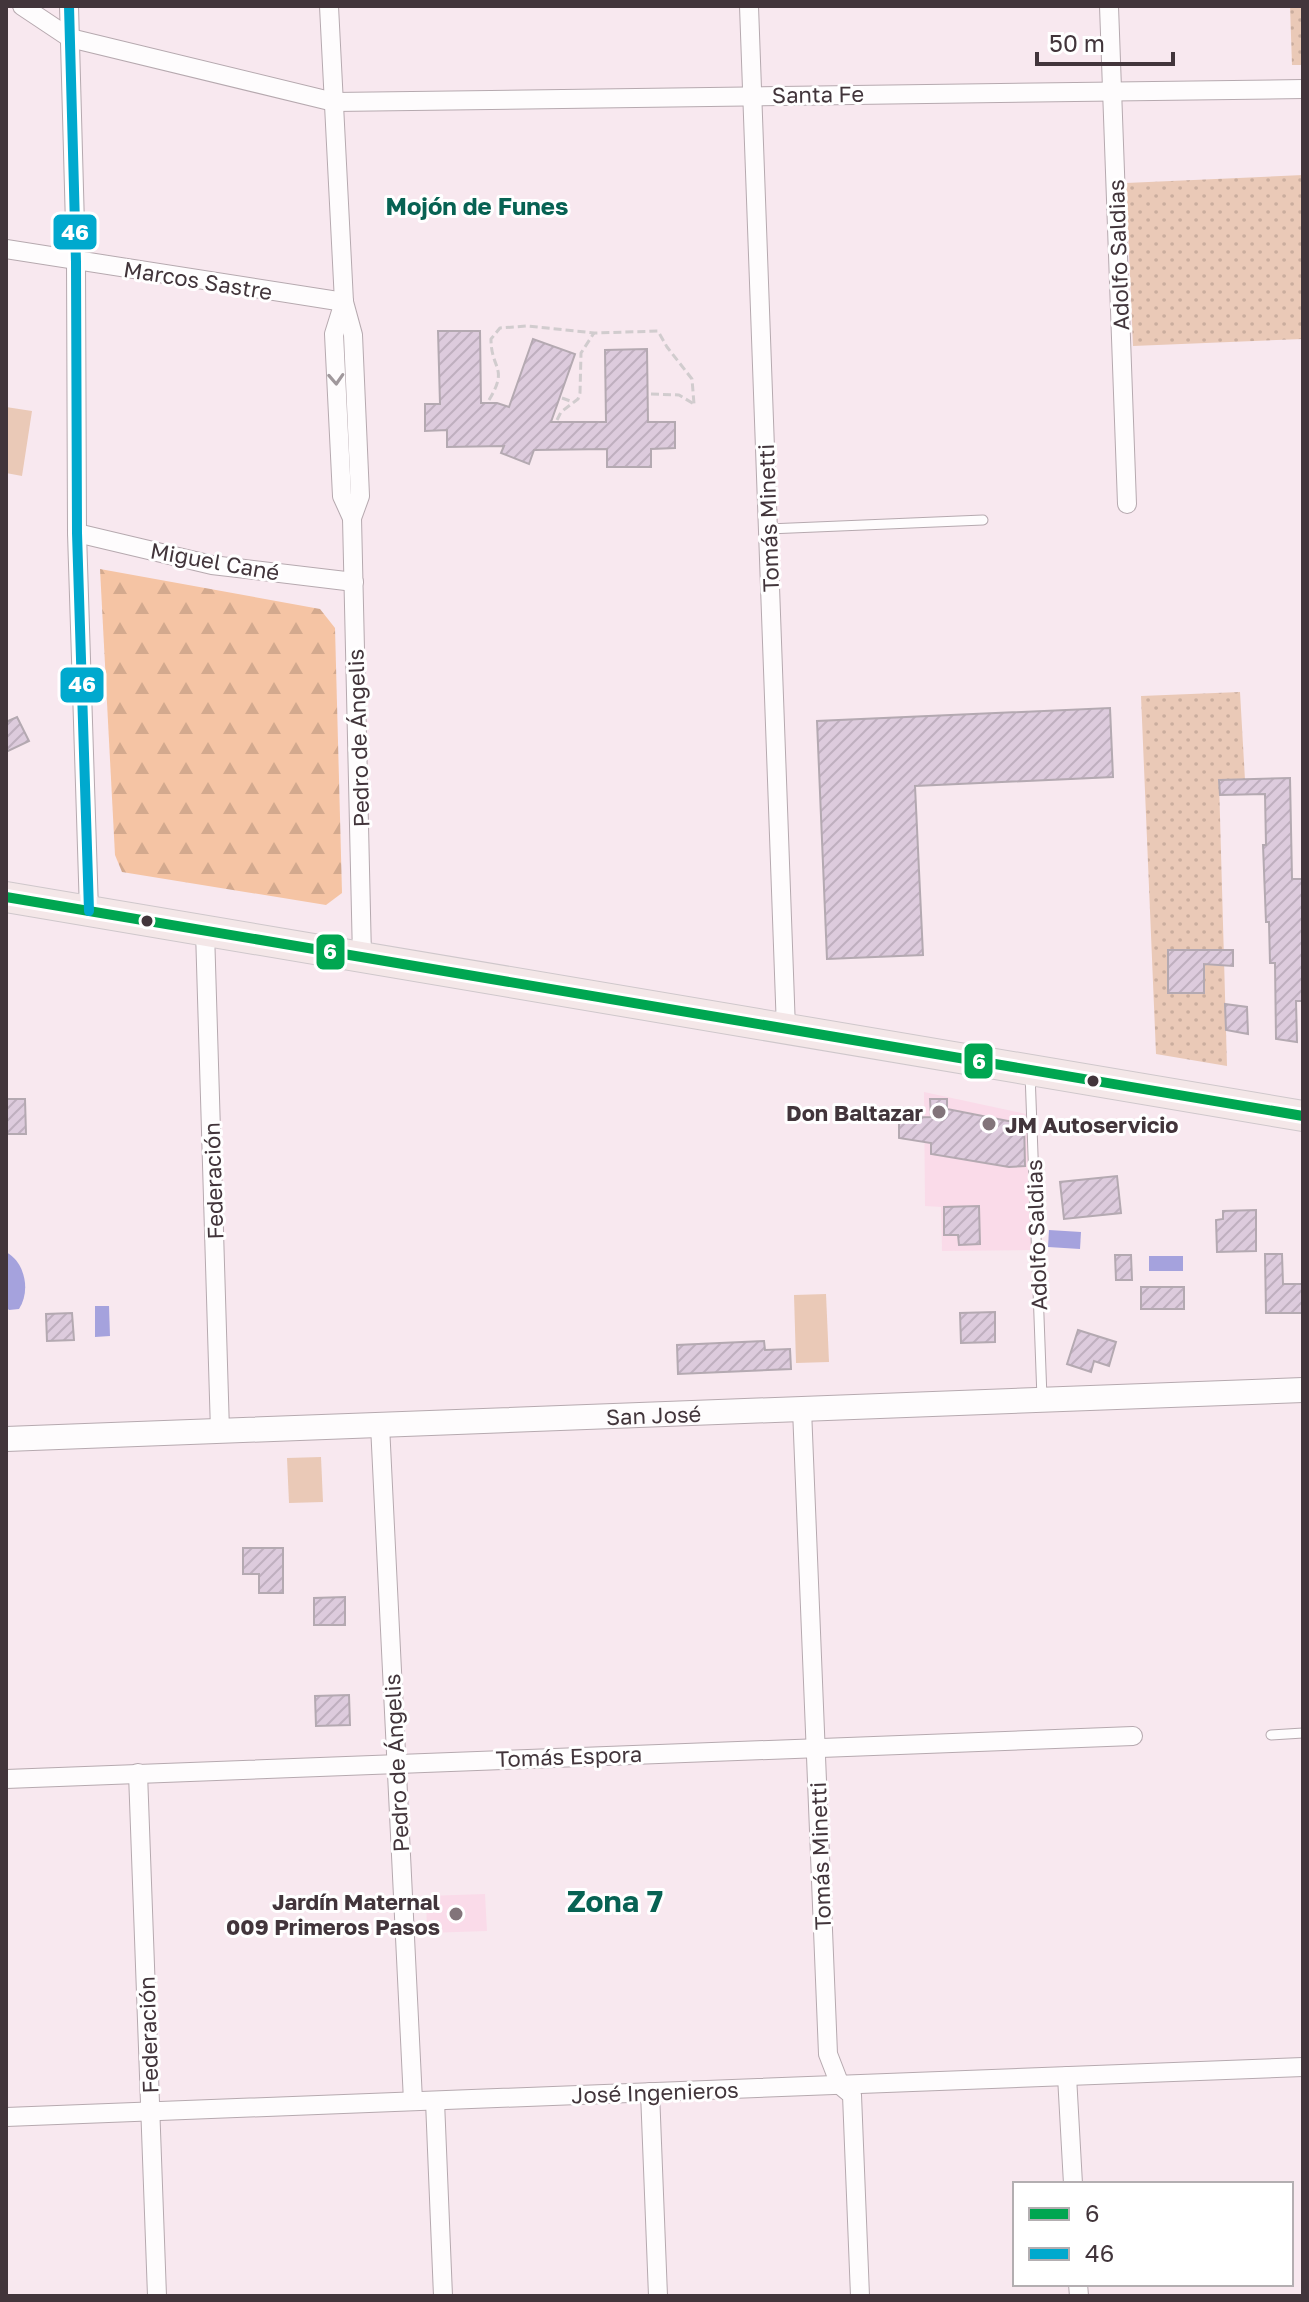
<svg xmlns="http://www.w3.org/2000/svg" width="1309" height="2302" viewBox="0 0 1309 2302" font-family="'Golos Text',sans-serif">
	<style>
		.built { fill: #fadbe9 }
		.grass { fill: url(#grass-dots) }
		.forest { fill: url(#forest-firs) }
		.pitch { fill: #eac9b7 }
		.water { fill: #a5a2dd }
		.building { fill: url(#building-hatch); stroke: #b4a9b1; stroke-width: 2 }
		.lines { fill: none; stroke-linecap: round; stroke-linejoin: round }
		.service-casing { stroke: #b6a9af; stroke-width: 11 }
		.minor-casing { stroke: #b6a9af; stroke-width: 20 }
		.tertiary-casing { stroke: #b6a9af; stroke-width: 26 }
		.primary-casing { stroke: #cfc7cb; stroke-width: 32 }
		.path { stroke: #d1ccce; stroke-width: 3; stroke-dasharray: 8 4; stroke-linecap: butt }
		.service { stroke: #fefcfd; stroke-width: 9 }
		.minor { stroke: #fefcfd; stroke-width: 18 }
		.tertiary { stroke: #fefcfd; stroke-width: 24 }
		.primary { stroke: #f4e7e8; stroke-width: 30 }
		.bus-1-casing { stroke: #fff; stroke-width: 16 }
		.bus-2-casing { stroke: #fff; stroke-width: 16 }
		.bus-1 { stroke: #00a651; stroke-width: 10 }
		.bus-2 { stroke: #00a9ce; stroke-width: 10 }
		.oneway { stroke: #a0989c }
		.bus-dot { fill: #42353b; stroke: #fff; stroke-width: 3 }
		.poi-dot { fill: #82747a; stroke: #fff; stroke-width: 3 }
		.labels { text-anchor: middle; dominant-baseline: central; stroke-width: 6; stroke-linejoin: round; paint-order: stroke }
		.street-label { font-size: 22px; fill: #42353b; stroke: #fff }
		.poi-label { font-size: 22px; font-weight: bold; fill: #42353b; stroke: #fff; text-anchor: end }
		.neighbourhood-label { font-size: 24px; font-weight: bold; fill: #076253; stroke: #fff }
		.district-label { font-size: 30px; font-weight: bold; fill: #076253; stroke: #fff }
		.line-badge { stroke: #fff; stroke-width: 3 }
		.badge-label { font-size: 22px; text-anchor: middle; font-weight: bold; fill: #fff }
	</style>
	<defs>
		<pattern id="grass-dots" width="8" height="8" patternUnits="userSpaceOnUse" patternTransform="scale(2)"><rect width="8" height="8" fill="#eac9b7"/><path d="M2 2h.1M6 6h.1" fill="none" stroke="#caad9e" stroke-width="1.8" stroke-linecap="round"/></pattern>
		<pattern id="forest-firs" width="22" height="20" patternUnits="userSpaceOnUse" patternTransform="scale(2)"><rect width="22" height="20" fill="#f5c4a4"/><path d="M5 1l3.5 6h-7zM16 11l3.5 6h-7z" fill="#d3a98e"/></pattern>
		<pattern id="building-hatch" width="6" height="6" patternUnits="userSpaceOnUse" patternTransform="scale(2)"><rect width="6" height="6" fill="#ddcbdd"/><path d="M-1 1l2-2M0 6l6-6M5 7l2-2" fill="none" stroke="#bfafbf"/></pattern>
	</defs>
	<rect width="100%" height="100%" fill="#f8e8ef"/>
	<g class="built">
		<polygon points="924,1092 1026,1114 1032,1250 942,1251 941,1207 925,1206"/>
		<polygon points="485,1894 487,1931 427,1933 426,1896"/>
	</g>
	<g class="grass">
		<polygon points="1290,6 1303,6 1303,65 1292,65"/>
		<polygon points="1303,175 1303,339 1133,346 1126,183"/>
		<polygon points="1240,692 1245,780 1219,781 1227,1066 1156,1054 1141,696"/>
	</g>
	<polygon class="forest" points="100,569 320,609 335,628 342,893 326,905 122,872 115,855"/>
	<g class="pitch">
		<polygon points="6,407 32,411 22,476 6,473"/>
		<polygon points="826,1294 829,1362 796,1363 794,1295"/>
		<polygon points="321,1457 323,1502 289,1503 287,1458"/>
	</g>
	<g class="water">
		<polygon points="1049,1230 1081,1232 1080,1249 1048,1247"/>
		<path d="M6,1252c19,10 25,39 13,57l-10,1 -3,-3z"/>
		<rect x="1149" y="1256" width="34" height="15"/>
		<polygon points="95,1306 109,1306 110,1336 95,1337"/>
	</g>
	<g class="building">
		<polygon points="438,331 480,331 481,403 497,403 509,407 533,339 575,354 551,422 606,422 605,350 647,349 648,422 675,422 675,448 651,449 651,467 607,467 607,449 534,450 529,464 501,453 504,446 447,447 447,430 425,431 425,404 440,404"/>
		<polygon points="1110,708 1113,777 915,786 923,955 827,959 817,721"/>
		<polygon points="17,717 29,741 6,752 6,722"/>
		<polygon points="1290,778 1292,879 1303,879 1303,1001 1296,1001 1297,1042 1276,1039 1275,963 1270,963 1269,922 1266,922 1263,845 1266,845 1265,794 1220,795 1219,780"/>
		<polygon points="1168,950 1233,950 1233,966 1204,964 1204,993 1168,993"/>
		<polygon points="1225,1004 1247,1007 1248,1034 1226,1030"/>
		<polygon points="6,1099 25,1099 26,1134 6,1134"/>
		<polygon points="930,1099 947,1099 947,1109 1008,1121 1024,1120 1025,1166 1009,1167 931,1154 931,1143 899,1138 899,1118 931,1117"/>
		<polygon points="1117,1176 1121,1213 1064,1219 1060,1182"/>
		<polygon points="979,1206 980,1244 959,1245 958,1235 944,1235 944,1207"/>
		<polygon points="1256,1210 1256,1251 1217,1252 1216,1220 1223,1219 1223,1211"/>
		<polygon points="1265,1254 1282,1254 1283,1284 1303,1284 1303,1313 1266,1313"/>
		<polygon points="1115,1255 1131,1255 1132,1280 1116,1280"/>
		<rect x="1141" y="1287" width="43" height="22"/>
		<polygon points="995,1312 995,1342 961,1343 960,1313"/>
		<polygon points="72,1313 74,1340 47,1341 46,1314"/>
		<polygon points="1078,1330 1116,1342 1109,1366 1094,1361 1091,1372 1067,1364"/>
		<polygon points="764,1341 765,1350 790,1349 791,1369 678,1374 677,1345"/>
		<polygon points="243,1548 283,1548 283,1593 259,1593 259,1574 243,1574"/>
		<polygon points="345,1597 345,1625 314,1625 314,1598"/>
		<polygon points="349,1695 350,1725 316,1726 315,1696"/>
	</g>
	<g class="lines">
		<g class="service-casing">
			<g id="service">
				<polyline points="768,529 983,520"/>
				<polyline points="1030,1073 1042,1398"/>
				<polyline points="1271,1735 1303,1733"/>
			</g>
		</g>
		<g class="minor-casing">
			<g id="minor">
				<polyline points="22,6 70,38 334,102 1303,89"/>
				<polyline points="69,6 76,262 77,533 89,911"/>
				<polyline points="329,6 344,302 353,335 360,496 352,518 362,957"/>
				<polyline points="749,6 786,1029"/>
				<polyline points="1109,6 1127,504"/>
				<polyline points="6,249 344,302"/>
				<polyline points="344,302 334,334 342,496 352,518"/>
				<polyline points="77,533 212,565 354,582"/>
				<polyline points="205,931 220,1431"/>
				<polyline points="802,1409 828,2054 840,2085 852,2095 860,2296"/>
				<polyline points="380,1425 413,2101"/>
				<polyline points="138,1773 157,2296"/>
				<polyline points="6,1779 1133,1736"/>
				<polyline points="1067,2076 1073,2184"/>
				<polyline points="650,2092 658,2296"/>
				<polyline points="435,2101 443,2296"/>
				<polyline points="6,2117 1303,2067"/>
				<polyline points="1078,2284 1079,2296"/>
			</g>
		</g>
		<g class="tertiary-casing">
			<g id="tertiary">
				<path id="s1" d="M6,1439l1297,-49"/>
			</g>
		</g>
		<g class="primary-casing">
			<polyline id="primary" points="6,897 1303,1116"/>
		</g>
		<g class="path">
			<polyline points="651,394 679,395 694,404"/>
			<polyline points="562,398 573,402"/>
			<path d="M489,400c20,-33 2,-30 2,-61l9,-11 27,-2 67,7 64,-2 9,16 25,32 2,25"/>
			<polyline points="557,420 561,412 578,399 580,393 581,353 594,333"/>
		</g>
		<use href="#service" class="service"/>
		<use href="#minor" class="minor"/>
		<use href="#tertiary" class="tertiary"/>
		<use href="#primary" class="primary"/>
		<g class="bus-1-casing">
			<polyline id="bus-1" points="6,897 1303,1116"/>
		</g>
		<g class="bus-2-casing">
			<polyline id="bus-2" points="69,6 76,262 77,533 89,911"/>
		</g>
		<use href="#bus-1" class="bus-1"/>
		<use href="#bus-2" class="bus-2"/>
	</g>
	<defs><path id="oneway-chevron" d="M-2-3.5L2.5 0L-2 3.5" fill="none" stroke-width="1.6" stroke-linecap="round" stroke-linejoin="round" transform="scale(2)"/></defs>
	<use class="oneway" href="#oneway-chevron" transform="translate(336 379) rotate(87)"/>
	<g class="bus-dot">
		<circle cx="147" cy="921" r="7"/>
		<circle cx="1093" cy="1081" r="7"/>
	</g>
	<g class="poi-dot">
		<circle cx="939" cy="1112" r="8"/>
		<circle cx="989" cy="1124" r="8"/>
		<circle cx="456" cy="1914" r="8"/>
	</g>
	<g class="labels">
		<g class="street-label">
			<text transform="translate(818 94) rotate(-1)">Santa Fe</text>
			<text transform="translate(1118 255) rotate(-92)">Adolfo Saldias</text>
			<text transform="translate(198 280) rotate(9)">Marcos Sastre</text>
			<text transform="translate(768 518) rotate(-92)">Tomás Minetti</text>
			<text transform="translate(215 561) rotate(10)">Miguel Cané</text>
			<text transform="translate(358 738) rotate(-92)">Pedro de Ángelis</text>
			<text transform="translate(213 1181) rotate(-92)">Federación</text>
			<text transform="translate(1036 1235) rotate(-92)">Adolfo Saldias</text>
			<text stroke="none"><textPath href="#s1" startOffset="648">San José</textPath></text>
			<text transform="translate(569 1756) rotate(-2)">Tomás Espora</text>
			<text transform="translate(396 1763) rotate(-93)">Pedro de Ángelis</text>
			<text transform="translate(820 1856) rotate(-92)">Tomás Minetti</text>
			<text transform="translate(148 2035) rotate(-92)">Federación</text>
			<text transform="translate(655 2092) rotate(-2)">José Ingenieros</text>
		</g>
		<g class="poi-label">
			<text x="923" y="1112">Don Baltazar</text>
			<text x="1005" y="1124" text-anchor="start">JM Autoservicio</text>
			<text x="440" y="1901">Jardín Maternal<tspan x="440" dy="25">009 Primeros Pasos</tspan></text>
		</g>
		<g class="neighbourhood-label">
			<text x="477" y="205">Mojón de Funes</text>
		</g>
		<g class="district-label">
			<text x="615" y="1901">Zona 7</text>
		</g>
	</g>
	<g class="line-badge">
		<rect x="52" y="213" width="46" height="38" rx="8" fill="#00a9ce"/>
		<rect x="59" y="666" width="46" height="38" rx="8" fill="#00a9ce"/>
		<rect x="315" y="933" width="31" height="38" rx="8" fill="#00a651"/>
		<rect x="963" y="1042" width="31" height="38" rx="8" fill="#00a651"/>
	</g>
	<g class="badge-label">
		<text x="75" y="240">46</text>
		<text x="82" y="692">46</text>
		<text x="330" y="959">6</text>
		<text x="979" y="1069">6</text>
	</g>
	<rect width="1309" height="2302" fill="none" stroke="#42353b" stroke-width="16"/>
	<rect x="1013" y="2182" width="280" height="104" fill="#ffffff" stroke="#b3aeb1" stroke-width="2"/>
	<rect x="1029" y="2208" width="40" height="12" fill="#00a651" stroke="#b3aeb1" stroke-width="2"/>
	<text x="1085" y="2222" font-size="24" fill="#42353b">6</text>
	<rect x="1029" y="2248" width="40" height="12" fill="#00a9ce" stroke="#b3aeb1" stroke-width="2"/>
	<text x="1085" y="2262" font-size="24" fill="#42353b">46</text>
	<path d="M1037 52v12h136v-12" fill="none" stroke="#42353b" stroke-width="4"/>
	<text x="1049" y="52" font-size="24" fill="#42353b" stroke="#ffffff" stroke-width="6" paint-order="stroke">50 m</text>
</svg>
